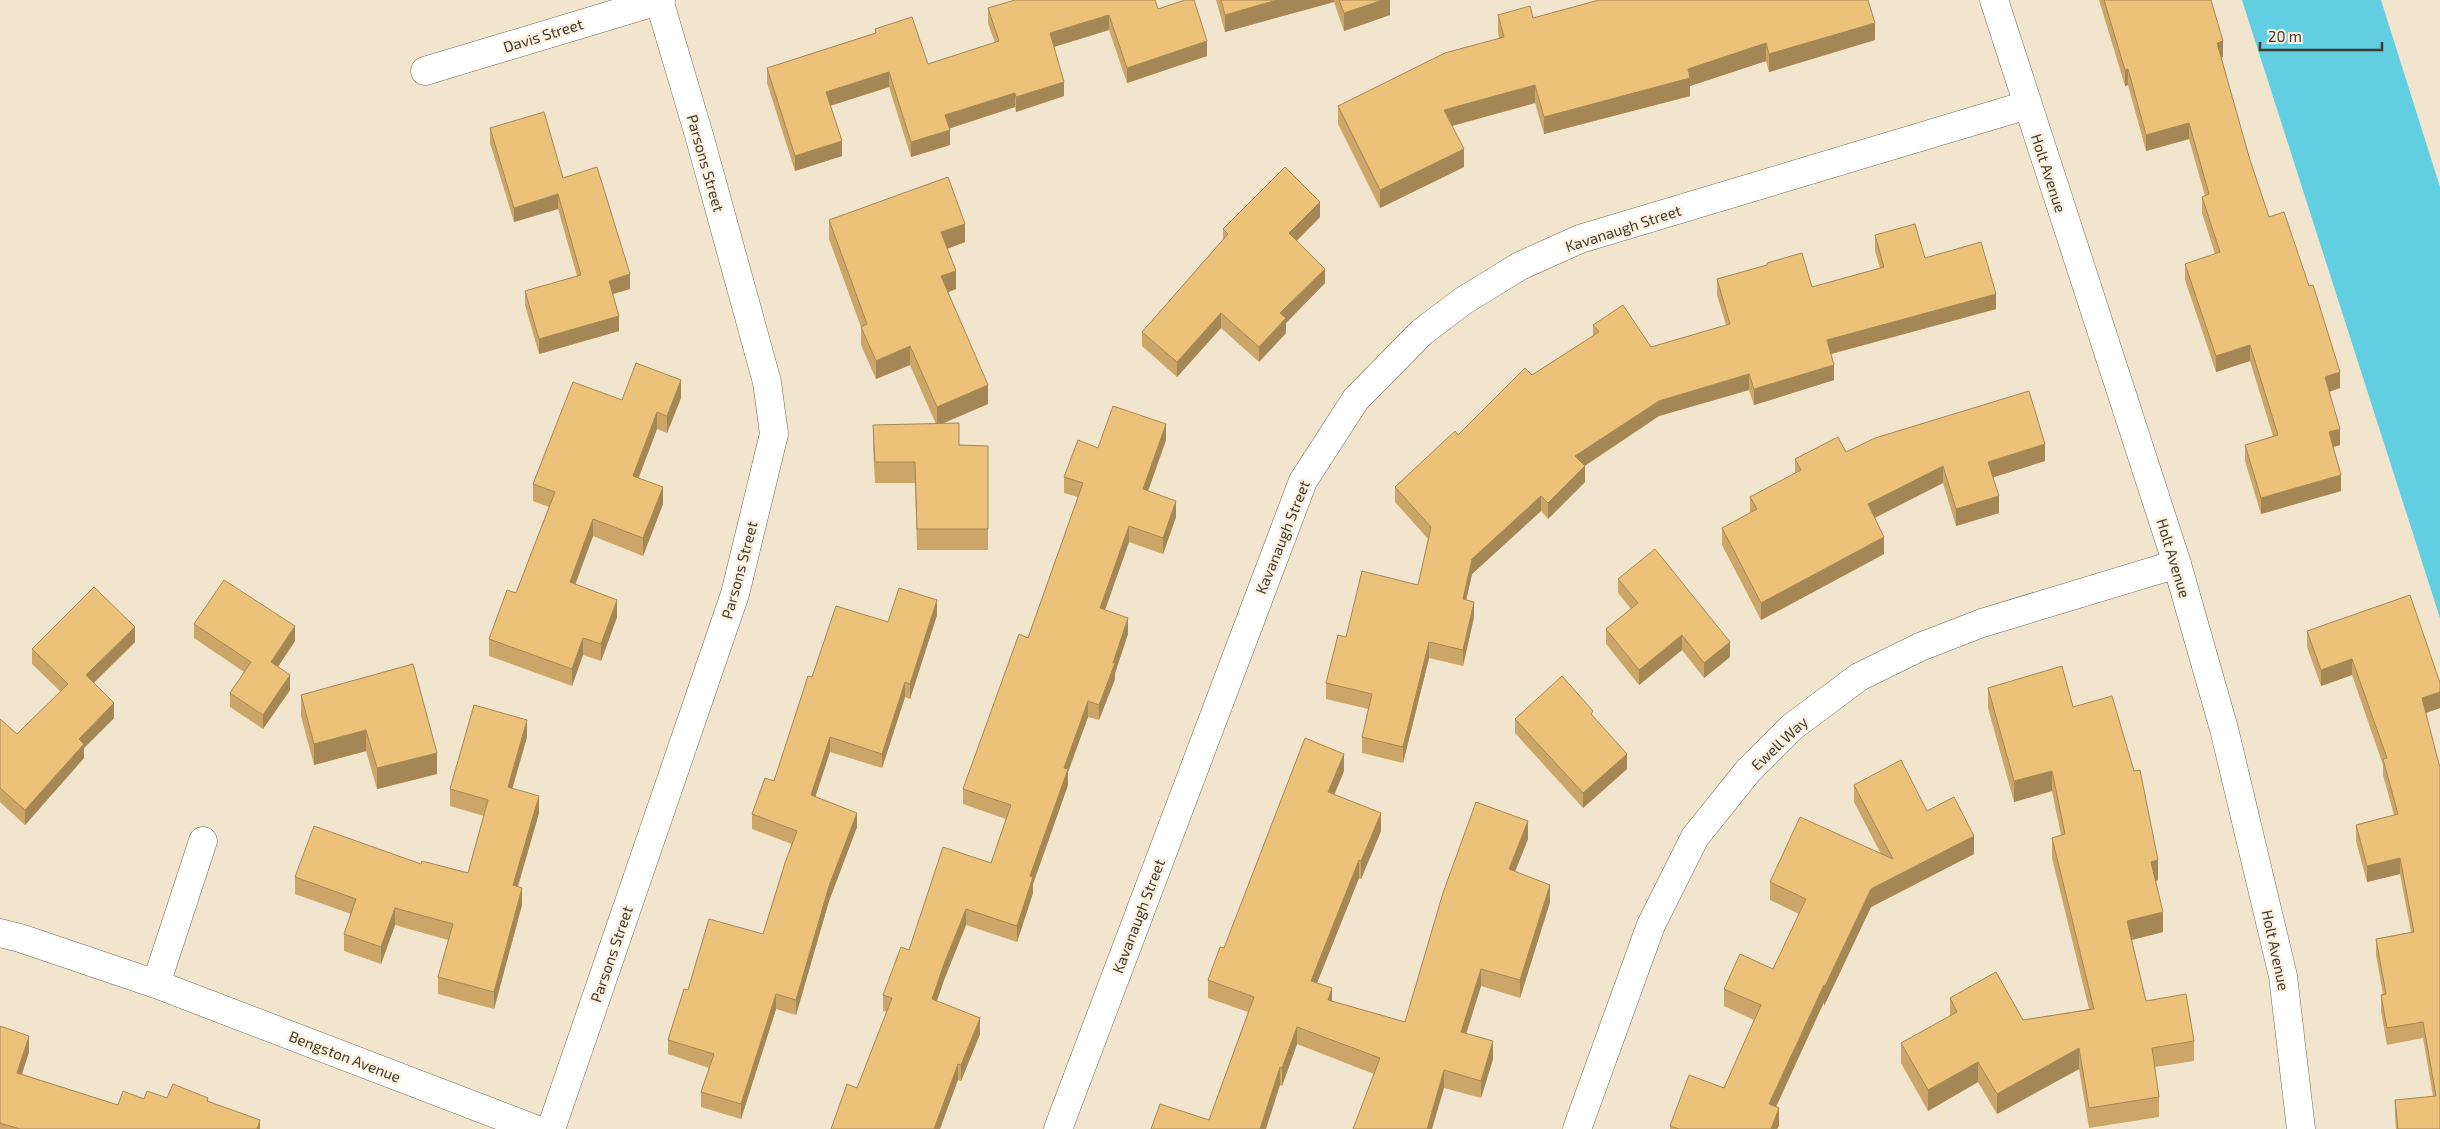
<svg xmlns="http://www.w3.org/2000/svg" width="2440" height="1129" viewBox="0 0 2440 1129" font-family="'Exo 2',sans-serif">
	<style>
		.water { fill: #61cee1 }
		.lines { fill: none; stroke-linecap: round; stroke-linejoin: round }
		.minor-casing { stroke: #736753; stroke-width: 29 }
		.minor { stroke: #fff; stroke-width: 28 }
		.wall { fill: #cba668 }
		.shaded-wall { fill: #a58755 }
		.building { fill: #ecc179; stroke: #a58755 }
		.labels { text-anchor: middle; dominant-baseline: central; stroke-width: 5; stroke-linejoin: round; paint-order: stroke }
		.street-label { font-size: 15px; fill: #403a32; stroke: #fdf2e0 }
	</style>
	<rect width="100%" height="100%" fill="#f2e5ce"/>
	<polygon class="water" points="2242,0 2381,0 2440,187 2440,618"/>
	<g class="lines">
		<g class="minor-casing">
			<g id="minor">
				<polyline points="1994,0 2177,564 2224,729 2283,976 2301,1129"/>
				<polyline points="425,71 661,0"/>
				<polyline points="0,933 20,938 156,984 535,1129"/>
				<polyline points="156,984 203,841"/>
				<polyline points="551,1129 735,594 774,434 767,382 699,135 659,0"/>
				<polyline points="1058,1129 1303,481 1356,399 1422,332 1463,301 1520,266 1580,239 2027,105"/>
				<polyline points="1577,1129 1651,925 1695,837 1748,771 1792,727 1859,677 1920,647 1982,623 2177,564"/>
			</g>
		</g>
		<use href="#minor" class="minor"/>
	</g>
	<g class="wall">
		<polygon points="1216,0 1390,0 1390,15 1344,31 1334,2 1225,32"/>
		<polygon points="2099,0 2211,0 2223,57 2221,57 2250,160 2269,217 2340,388 2329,392 2340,445 2333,447 2341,491 2261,514 2245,461 2245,445 2273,436 2250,361 2216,372 2185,280 2185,264 2215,254 2202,213 2202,197 2205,196 2189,139 2146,151 2128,85 2125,86"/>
		<polygon points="1868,2 1875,40 1769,72 1766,61 1690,86 1690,96 1544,134 1535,103 1452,126 1464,167 1380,208 1338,124 1338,106 1499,38 1498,32 1498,15 1533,18"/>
		<polygon points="988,8 1158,9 1207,56 1127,83 1109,30 1054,47 1064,96 1016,112 1015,107 950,128 950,145 911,157 889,87 830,106 842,156 795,171 767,83 767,68 875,33 875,29 928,64 995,43 988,23"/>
		<polygon points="490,128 563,178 630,289 613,294 619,331 539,354 525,305 525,291 577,276 558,209 514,222 490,143"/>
		<polygon points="1320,217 1297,241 1325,283 1286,323 1286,333 1259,362 1221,328 1177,377 1142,346 1142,332 1223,240 1223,229"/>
		<polygon points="829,220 965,242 947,249 956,289 948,292 988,404 941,424 959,445 988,446 988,550 917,550 915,483 875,483 873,447 873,425 936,424 910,365 876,379 861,345 861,327 829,239"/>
		<polygon points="1875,235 1925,258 1996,309 1831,354 1834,380 1754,405 1749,390 1659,416 1585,466 1585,482 1548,519 1541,511 1472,574 1466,600 1474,617 1463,666 1429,658 1403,763 1362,753 1362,737 1368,709 1326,699 1326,683 1346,637 1418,585 1429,540 1395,502 1395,487 1458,435 1532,375 1593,336 1593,325 1651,347 1726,325 1717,295 1717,279 1767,265 1767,263 1812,287 1880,268 1875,251"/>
		<polygon points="681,398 667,433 657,429 638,478 663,504 643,556 593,536 575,584 617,617 601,661 583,655 572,686 489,656 489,639 516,593 549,507 533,501 533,484 622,400"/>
		<polygon points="1166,440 1148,491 1176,517 1163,554 1129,542 1105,610 1128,634 1115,673 1115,679 1099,720 1088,717 1068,772 1068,785 1033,884 1033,893 1017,942 966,925 944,980 937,1001 980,1034 961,1081 958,1080 887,1012 883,1011 883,995 909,950 991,863 1006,819 963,804 963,789 1028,638 1078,497 1064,493 1064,477 1098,448"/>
		<polygon points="1846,452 2045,461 1993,477 1999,513 1956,526 1943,483 1875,518 1884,554 1761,620 1722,545 1722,528 1750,513 1750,497 1795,474 1795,459"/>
		<polygon points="1618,579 1730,657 1704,678 1682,650 1639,685 1606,644 1606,629 1631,609 1618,593"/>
		<polygon points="937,615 910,699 905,697 882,768 830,752 815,797 857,827 829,901 796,1015 776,1009 741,1119 701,1107 701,1092 709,1068 668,1054 668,1040 688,990 763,934 792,844 752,829 752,814 774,781 812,677 888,622"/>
		<polygon points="194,624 295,641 278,667 290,690 263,729 230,707 230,693 244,672 194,638"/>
		<polygon points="2307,631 2440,683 2440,708 2426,713 2440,1129 2396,1129 2395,1116 2395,1100 2433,1096 2423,1038 2387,1045 2381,1011 2381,995 2383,994 2376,955 2376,939 2411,932 2400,874 2367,882 2356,841 2356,825 2394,815 2383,775 2383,765 2352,675 2321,686 2307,647"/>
		<polygon points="135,642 94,683 114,718 84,748 84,758 25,825 0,802 0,719 17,734 61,692 32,664 32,649"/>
		<polygon points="413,664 437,774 377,789 366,751 314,765 301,716 301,695"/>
		<polygon points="1988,688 2073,707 2158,880 2156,881 2163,932 2132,940 2146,1001 2194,1041 2194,1061 2155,1067 2159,1097 2159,1117 2089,1128 2079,1069 1997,1114 1978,1082 1928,1111 1901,1063 1901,1043 1950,1016 1950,998 2023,1020 2089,1009 2052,858 2052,838 2061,835 2052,791 2014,802 1988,708"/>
		<polygon points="1593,717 1627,769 1583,808 1515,733 1515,719"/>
		<polygon points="527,737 512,788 539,813 518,887 522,905 494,1009 438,994 438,977 448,940 395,925 381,964 344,951 344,934 351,914 295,894 295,877 421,864 468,873 484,816 450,806 450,789"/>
		<polygon points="1344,771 1334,794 1381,831 1361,879 1359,878 1317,983 1332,1001 1405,1022 1528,839 1515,871 1550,902 1520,998 1481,986 1466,1034 1493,1059 1481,1098 1444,1088 1374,1074 1297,1044 1282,1086 1280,1085 1209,1120 1248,1012 1208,998 1208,980 1224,948"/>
		<polygon points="1854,785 1927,811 1974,854 1871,907 1824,1006 1824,1002 1776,1107 1779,1126 1777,1129 1670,1129 1670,1126 1724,1088 1754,1020 1724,1006 1724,989 1773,969 1799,914 1770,900 1770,882 1881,854 1854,802"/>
		<polygon points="0,1026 29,1052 22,1074 118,1105 144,1099 167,1098 208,1101 260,1129 0,1129"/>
	</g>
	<g class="shaded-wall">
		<polygon points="1277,0 1334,0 1334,2 1225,32 1225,15"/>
		<polygon points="1383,0 1390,0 1390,15 1344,31 1344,13"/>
		<polygon points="1109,15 1109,30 1050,48 1050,33"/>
		<polygon points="1875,23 1875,40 1769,72 1769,54"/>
		<polygon points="1207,41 1207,56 1127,83 1127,68"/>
		<polygon points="2223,41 2223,57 2217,59 2217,43"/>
		<polygon points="1766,43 1766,61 1690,86 1690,96 1544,134 1544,117"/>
		<polygon points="2128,69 2128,85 2125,86 2125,70"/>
		<polygon points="889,72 889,87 826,107 826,92"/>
		<polygon points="1064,82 1064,96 1016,112 1016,97"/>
		<polygon points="1535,85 1535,103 1444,128 1444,110"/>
		<polygon points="1015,93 1015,107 945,130 945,115"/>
		<polygon points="2189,123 2189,139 2146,151 2146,135"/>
		<polygon points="950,130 950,145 911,157 911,142"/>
		<polygon points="842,141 842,156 795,171 795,156"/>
		<polygon points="1464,149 1464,167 1380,208 1380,190"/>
		<polygon points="558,194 558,209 514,222 514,208"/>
		<polygon points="1320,202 1320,217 1289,248 1289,233"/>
		<polygon points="965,224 965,242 941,251 941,232"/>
		<polygon points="1325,269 1325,283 1286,323 1286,333 1259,362 1259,347 1280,313"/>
		<polygon points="956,271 956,289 941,295 941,276"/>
		<polygon points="630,274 630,289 609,295 609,281"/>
		<polygon points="1996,294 1996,309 1827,355 1827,340"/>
		<polygon points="1221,313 1221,328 1177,377 1177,362"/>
		<polygon points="619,316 619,331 539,354 539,339"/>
		<polygon points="2250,345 2250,361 2216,372 2216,356"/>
		<polygon points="910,346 910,365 876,379 876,361"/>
		<polygon points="1834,365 1834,380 1754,405 1754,389"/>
		<polygon points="2340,372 2340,388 2325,393 2325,377"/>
		<polygon points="1749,374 1749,390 1659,416 1575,472 1575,456 1659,401"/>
		<polygon points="681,380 681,398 667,433 667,416"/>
		<polygon points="988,385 988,404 937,426 937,407"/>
		<polygon points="657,412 657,429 633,493 633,476"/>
		<polygon points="1166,424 1166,440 1143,505 1143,489"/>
		<polygon points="2340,429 2340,445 2329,448 2329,432"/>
		<polygon points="2045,444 2045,461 1988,479 1988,462"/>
		<polygon points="1585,466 1585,482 1548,519 1548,503"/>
		<polygon points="1943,466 1943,483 1868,521 1868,504"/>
		<polygon points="2341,475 2341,491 2261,514 2261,498"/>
		<polygon points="663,487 663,504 643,556 643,538"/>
		<polygon points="1541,496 1541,511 1472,574 1463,614 1463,599 1472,559"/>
		<polygon points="1999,496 1999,513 1956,526 1956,509"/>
		<polygon points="1176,501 1176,517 1163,554 1163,538"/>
		<polygon points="593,519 593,536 570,599 570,582"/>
		<polygon points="1129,526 1129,542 1100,624 1100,608"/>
		<polygon points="1884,537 1884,554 1761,620 1761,603"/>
		<polygon points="617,600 617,617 601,661 601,644"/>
		<polygon points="937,600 937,615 910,699 910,684"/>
		<polygon points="1474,602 1474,617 1463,666 1463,650"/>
		<polygon points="1128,618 1128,634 1115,673 1115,679 1099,720 1099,705"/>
		<polygon points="295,626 295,641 271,677 271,662"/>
		<polygon points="135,627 135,642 86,690 86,675"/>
		<polygon points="1682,635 1682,650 1639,685 1639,670"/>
		<polygon points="583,638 583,655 572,686 572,669"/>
		<polygon points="1429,642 1429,658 1403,763 1403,747"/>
		<polygon points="1730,642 1730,657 1704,678 1704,663"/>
		<polygon points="2352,659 2352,675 2321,686 2321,670"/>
		<polygon points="290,675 290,690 263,729 263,715"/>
		<polygon points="905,682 905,697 882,768 882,754"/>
		<polygon points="2440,692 2440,708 2422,714 2422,698"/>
		<polygon points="1088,701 1088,717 1068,772 1068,785 1033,884 1033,893 1017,942 1017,926 1030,876 1064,768"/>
		<polygon points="114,703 114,718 84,748 84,758 25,825 25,810 79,739"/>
		<polygon points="527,720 527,737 508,804 508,787"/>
		<polygon points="366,730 366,751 314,765 314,744"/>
		<polygon points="830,737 830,752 811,810 811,795"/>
		<polygon points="437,753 437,774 377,789 377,768"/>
		<polygon points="1344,754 1344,771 1328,810 1328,792"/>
		<polygon points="1627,754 1627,769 1583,808 1583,793"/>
		<polygon points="2052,771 2052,791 2014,802 2014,781"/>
		<polygon points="539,796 539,813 513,902 513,885"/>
		<polygon points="857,813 857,827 829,901 796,1015 796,1000 829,886"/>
		<polygon points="1381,813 1381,831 1361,879 1361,861"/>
		<polygon points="1528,821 1528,839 1509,887 1509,869"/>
		<polygon points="1974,836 1974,854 1871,907 1824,1006 1824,988 1871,889"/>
		<polygon points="2400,858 2400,874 2367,882 2367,866"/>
		<polygon points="1359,860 1359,878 1311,998 1311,981"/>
		<polygon points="2158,860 2158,880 2151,882 2151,862"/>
		<polygon points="1550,885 1550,902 1520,998 1520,980"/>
		<polygon points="522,888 522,905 494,1009 494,992"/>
		<polygon points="395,908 395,925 381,964 381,947"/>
		<polygon points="966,909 966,925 944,980 932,1015 932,999 944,964"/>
		<polygon points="2163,912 2163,932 2127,941 2127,921"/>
		<polygon points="1481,969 1481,986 1461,1050 1461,1032"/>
		<polygon points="1824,985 1824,1002 1769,1122 1769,1104"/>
		<polygon points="1332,988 1332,1006 1328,1000"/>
		<polygon points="776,994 776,1009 741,1119 741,1104"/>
		<polygon points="980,1018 980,1034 961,1081 961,1065"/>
		<polygon points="1297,1027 1297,1044 1282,1086 1282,1068"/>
		<polygon points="29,1036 29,1052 17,1089 17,1073"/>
		<polygon points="1493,1041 1493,1059 1481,1098 1481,1081"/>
		<polygon points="2079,1048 2079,1069 1997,1114 1997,1094"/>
		<polygon points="1978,1062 1978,1082 1928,1111 1928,1090"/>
		<polygon points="958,1064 958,1080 940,1129 934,1129"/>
		<polygon points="1280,1067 1280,1085 1266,1129 1260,1129"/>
		<polygon points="1444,1070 1444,1088 1432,1129 1427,1129"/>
		<polygon points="1779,1108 1779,1126 1777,1129 1771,1129"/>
		<polygon points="260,1120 260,1129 257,1129"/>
	</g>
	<g class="building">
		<polygon points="1015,0 1155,0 1158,9 1185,0 1194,0 1207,41 1127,68 1109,15 1050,33 1064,82 1016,97 1015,93 945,115 950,130 911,142 889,72 826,92 842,141 795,156 767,68 876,33 875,29 912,17 928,64 999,41 988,8"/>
		<polygon points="1221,0 1277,0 1225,15"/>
		<polygon points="1339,0 1383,0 1344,13"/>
		<polygon points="1599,0 1868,0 1875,23 1769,54 1766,43 1688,69 1690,78 1544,117 1535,85 1444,110 1464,149 1380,190 1338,106 1445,53 1504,37 1498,15 1530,6 1533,18"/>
		<polygon points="2104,0 2211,0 2223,41 2217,43 2250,160 2269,217 2284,212 2309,286 2313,285 2340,372 2325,377 2340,429 2329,432 2341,475 2261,498 2245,445 2278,435 2250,345 2216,356 2185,264 2220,252 2202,197 2209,194 2189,123 2146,135 2128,69 2125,70"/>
		<polygon points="544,112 563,178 597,167 630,274 609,281 619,316 539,339 525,291 581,275 558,194 514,208 490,128"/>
		<polygon points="1285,167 1320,202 1289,233 1325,269 1280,313 1286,318 1259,347 1221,313 1177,362 1142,332 1228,234 1223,229"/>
		<polygon points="948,177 965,224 941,232 956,271 941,276 988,385 937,407 910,346 876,361 861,327 867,324 829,220"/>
		<polygon points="1915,224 1925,258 1981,242 1996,294 1827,340 1834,365 1754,389 1749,374 1659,401 1575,456 1585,466 1548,503 1541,496 1472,559 1463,599 1474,602 1463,650 1429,642 1403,747 1362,737 1372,694 1326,683 1338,635 1346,637 1362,571 1418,585 1431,527 1395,487 1455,431 1458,435 1525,368 1532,375 1599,332 1593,325 1623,305 1651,347 1730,324 1717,279 1767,265 1767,263 1802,253 1812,287 1884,267 1875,235"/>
		<polygon points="636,363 681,380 667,416 657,412 633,476 663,487 643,538 593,519 570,582 617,600 601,644 583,638 572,669 489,639 507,590 516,593 555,492 533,484 573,382 622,400"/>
		<polygon points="2029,391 2045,444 1988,462 1999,496 1956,509 1943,466 1868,504 1884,537 1761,603 1722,528 1757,509 1750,497 1801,470 1795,459 1838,437 1846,452 1875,438"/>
		<polygon points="1113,406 1166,424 1143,489 1176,501 1163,538 1129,526 1100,608 1128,618 1113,663 1115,663 1099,705 1088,701 1064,768 1068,769 1030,876 1033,877 1017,926 966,909 944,964 932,999 980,1018 961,1065 958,1064 934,1129 831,1129 847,1084 857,1088 892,998 883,995 901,947 909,950 943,847 991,863 1011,805 963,789 1019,634 1028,638 1083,483 1064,477 1078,440 1098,448"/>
		<polygon points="959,423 959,445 988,446 988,529 917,529 915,462 875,462 873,425"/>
		<polygon points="1655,549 1730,642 1704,663 1682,635 1639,670 1606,629 1638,603 1618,579"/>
		<polygon points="224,580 295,626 271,662 290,675 263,715 230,693 251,662 194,624"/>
		<polygon points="94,587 135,627 86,675 114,703 79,739 84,744 25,810 0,788 0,719 17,734 68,684 32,649"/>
		<polygon points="899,588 937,600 910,684 905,682 882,754 830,737 811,795 857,813 829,886 796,1000 776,994 741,1104 701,1092 714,1054 668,1040 684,989 688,990 709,919 763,934 785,863 797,831 752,814 765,778 774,781 808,676 812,677 836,606 888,622"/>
		<polygon points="2410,595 2440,683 2440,692 2422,698 2440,768 2440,1129 2398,1129 2395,1100 2436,1096 2423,1022 2387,1028 2381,995 2386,994 2376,939 2414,932 2400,858 2367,866 2356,825 2398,814 2383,759 2387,758 2352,659 2321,670 2307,631"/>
		<polygon points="413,664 437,753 377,768 366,730 314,744 301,695"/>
		<polygon points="2062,666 2073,707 2112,696 2134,771 2140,770 2158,860 2151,862 2163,912 2127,921 2146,1001 2186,994 2194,1041 2152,1048 2159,1097 2089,1108 2079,1048 1997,1094 1978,1062 1928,1090 1901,1043 1957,1012 1950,998 1996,972 2023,1020 2094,1009 2052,838 2065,834 2052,771 2014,781 1988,688"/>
		<polygon points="1562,676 1593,711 1591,714 1627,754 1583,793 1515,719"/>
		<polygon points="474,705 527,720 508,787 539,796 513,885 522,888 494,992 438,977 453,924 395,908 381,947 344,934 356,899 295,877 314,826 421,864 422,861 468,873 488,800 450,789"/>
		<polygon points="1305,738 1344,754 1328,792 1381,813 1361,861 1359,860 1311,981 1332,988 1328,1000 1405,1022 1443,893 1476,802 1528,821 1509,869 1550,885 1520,980 1481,969 1461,1032 1493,1041 1481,1081 1444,1070 1427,1129 1353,1129 1380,1058 1297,1027 1282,1068 1280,1067 1260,1129 1151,1129 1160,1104 1209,1120 1254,997 1208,980 1220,947 1224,948"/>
		<polygon points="1901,760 1927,811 1954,797 1974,836 1871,889 1824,988 1824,985 1769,1104 1779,1108 1771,1129 1679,1129 1670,1126 1689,1075 1724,1088 1761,1005 1724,989 1740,954 1773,969 1806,899 1770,882 1800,817 1893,859 1854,785"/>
		<polygon points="0,1026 29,1036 17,1073 118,1105 123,1091 144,1099 147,1091 167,1098 173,1084 208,1098 207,1101 260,1120 257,1129 20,1129 0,1123"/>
	</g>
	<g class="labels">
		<g class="street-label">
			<text transform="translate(543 35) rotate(-17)">Davis Street</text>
			<text transform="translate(706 163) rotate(74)">Parsons Street</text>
			<text transform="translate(2049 173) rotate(72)">Holt Avenue</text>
			<text transform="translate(1623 228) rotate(-18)">Kavanaugh Street</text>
			<text transform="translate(1282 537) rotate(-68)">Kavanaugh Street</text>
			<text transform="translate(2174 558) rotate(73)">Holt Avenue</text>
			<text transform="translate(739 570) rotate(-75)">Parsons Street</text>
			<text transform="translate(1779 743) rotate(-43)">Ewell Way</text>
			<text transform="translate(1138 916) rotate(-69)">Kavanaugh Street</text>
			<text transform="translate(2276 950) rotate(78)">Holt Avenue</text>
			<text transform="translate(611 954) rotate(-71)">Parsons Street</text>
			<text transform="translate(345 1056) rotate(21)">Bengston Avenue</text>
		</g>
	</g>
	<path d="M2260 42v8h122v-8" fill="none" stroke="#403a32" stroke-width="2.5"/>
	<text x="2268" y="42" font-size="15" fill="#403a32" stroke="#fdf2e0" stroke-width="4" paint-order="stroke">20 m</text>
</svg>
